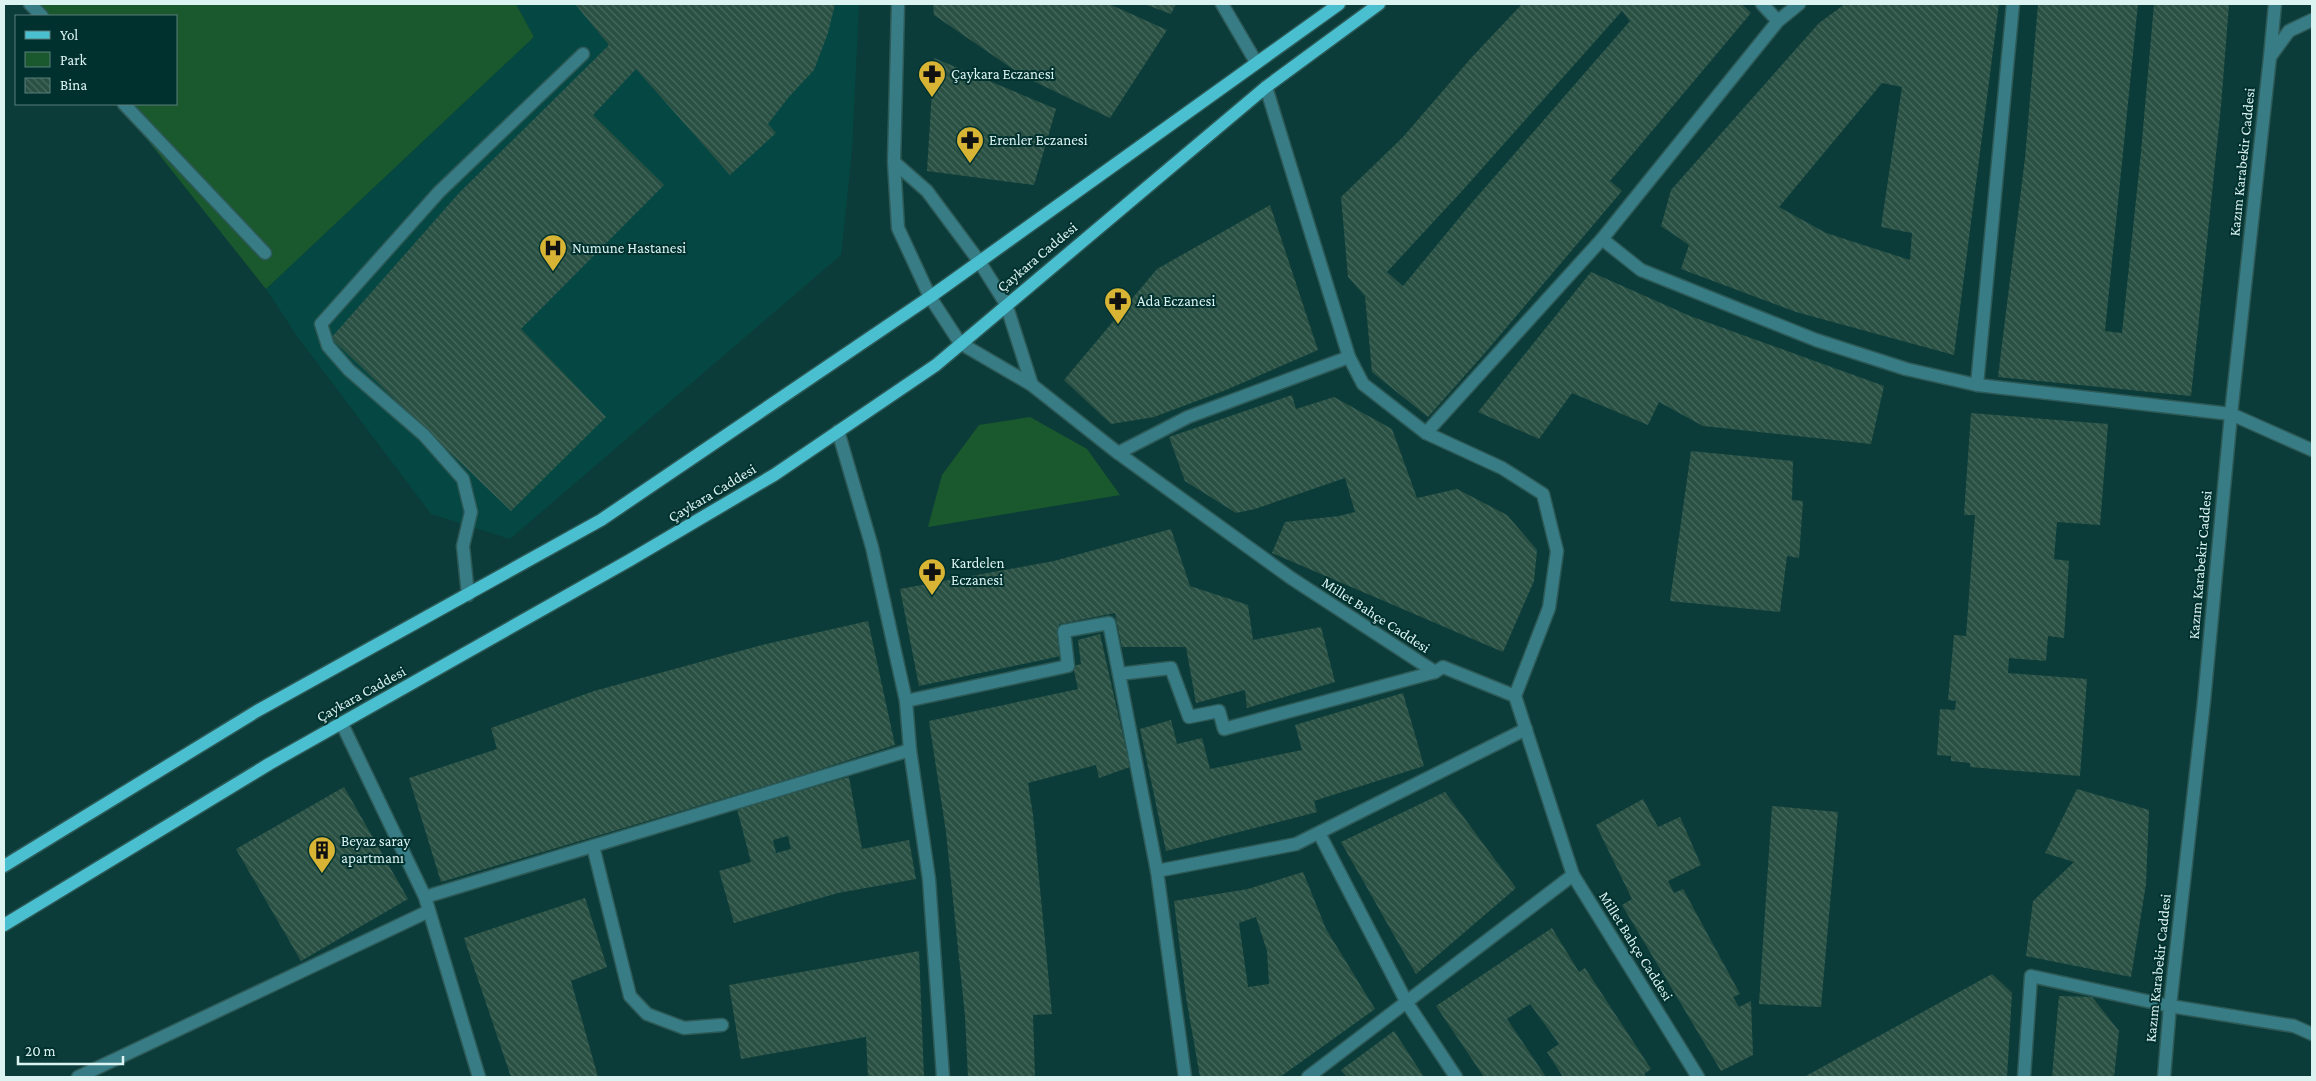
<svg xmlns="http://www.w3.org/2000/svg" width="2316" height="1081" viewBox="0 0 2316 1081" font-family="'Crimson Pro',serif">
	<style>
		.built { fill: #044743 }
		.green { fill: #1a582e }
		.building { fill: url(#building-back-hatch); fill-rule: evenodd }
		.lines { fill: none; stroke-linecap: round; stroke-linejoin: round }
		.minor-casing { stroke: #2d5956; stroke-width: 15 }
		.major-casing { stroke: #2d5956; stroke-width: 15 }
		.minor { stroke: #387c86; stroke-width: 12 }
		.major { stroke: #4abfd0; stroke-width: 12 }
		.labels { text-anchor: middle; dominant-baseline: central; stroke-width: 4; stroke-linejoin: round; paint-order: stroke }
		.poi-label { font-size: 15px; fill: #dbf3f1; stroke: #00312f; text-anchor: start }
		.street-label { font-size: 15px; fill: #dbf3f1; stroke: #00312f }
	</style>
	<defs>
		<pattern id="building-back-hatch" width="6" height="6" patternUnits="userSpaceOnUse" patternTransform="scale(1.25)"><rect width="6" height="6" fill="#295043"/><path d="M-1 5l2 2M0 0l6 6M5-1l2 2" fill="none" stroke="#476a5f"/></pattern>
	</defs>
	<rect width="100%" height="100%" fill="#0c3c39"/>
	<polygon class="built" points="516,4 859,4 852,151 841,255 510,539 431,514 297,336 266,289 534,37"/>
	<g class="green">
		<polygon points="40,4 516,4 534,37 266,289 119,104 176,104 176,16 50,16"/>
		<polygon points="1030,417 1087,449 1120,495 928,527 942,475 979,425"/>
	</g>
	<g class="building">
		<polygon points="575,4 835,4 828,33 814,70 788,98 768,124 776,133 730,175 636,69 593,115 664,185 521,329 606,417 511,511 331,338 459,193 609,45"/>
		<polygon points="933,4 1109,4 1167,30 1110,118 1023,76 934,15"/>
		<polygon points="1144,4 1176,4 1171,14"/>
		<path d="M1522,4h220l9,9 -141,168 12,10 -138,163 -56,63 -56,-45 -7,-76 -17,-19 -7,-80 62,-60 69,-80zM1622,11l8,10 -161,185 -66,80 -16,-14 75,-81z"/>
		<path d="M1845,4h154l-45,351 -158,-43 -115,-43 8,-24 -28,-19 10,-36 148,-167zM1882,83l20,4 -21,140 31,6 -2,27 -84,-27 -47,-26z"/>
		<polygon points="2038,4 2138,4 2105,331 2122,333 2141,152 2154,4 2229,4 2221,106 2191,396 1998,377 2025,158"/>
		<polygon points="934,58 1056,109 1034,185 927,171"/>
		<polygon points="1270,205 1318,350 1226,390 1154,417 1111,424 1064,380 1157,269"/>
		<polygon points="1591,272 1690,316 1884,386 1871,444 1703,426 1659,402 1648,425 1572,393 1539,439 1478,412"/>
		<polygon points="1292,395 1296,409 1334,397 1392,429 1417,498 1457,489 1507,515 1537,550 1534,581 1503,652 1272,553 1285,522 1339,516 1355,512 1345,478 1255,509 1236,513 1185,481 1169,437"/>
		<polygon points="1971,413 2108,424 2100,525 2057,522 2054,559 2069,561 2064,638 2048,636 2046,661 2009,658 2008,673 2087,679 2080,776 1970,767 1970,763 1951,761 1951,756 1937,755 1940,709 1955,710 1956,701 1948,700 1954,635 1966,636 1975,515 1964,515"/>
		<polygon points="1691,451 1793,461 1792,500 1803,501 1799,558 1787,556 1780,612 1670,601"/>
		<polygon points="1171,529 1190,586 1248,605 1253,640 1321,627 1335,682 1247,708 1245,690 1196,703 1186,647 1122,647 1115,613 1059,624 1061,656 919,686 900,589 1054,561"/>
		<polygon points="868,621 895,745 796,777 441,882 409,778 497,749 491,728 594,691 762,645"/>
		<polygon points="1100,634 1130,767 1099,778 1096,765 1028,783 1033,815 1052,1014 1033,1015 1035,1077 968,1077 965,1016 946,832 929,721 1078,689 1073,666 1081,664 1078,640"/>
		<polygon points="1403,693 1424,766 1314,801 1317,812 1166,851 1140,729 1171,720 1177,744 1202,738 1210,769 1302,750 1295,725"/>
		<path d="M849,777l13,72 47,-9 7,39 -78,14 -104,30 -15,-52 32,-9 -14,-53zM788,836l3,13 -15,4 -3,-13z"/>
		<polygon points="344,787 408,899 301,961 236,849"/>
		<polygon points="2077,789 2149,810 2146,884 2131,977 2026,956 2033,901 2074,862 2045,853"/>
		<polygon points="1445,792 1516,888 1416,974 1341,842"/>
		<polygon points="1643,799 1658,827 1680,817 1701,865 1668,881 1674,893 1683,889 1740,994 1733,997 1739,1007 1751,1001 1753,1055 1721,1071 1622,905 1632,899 1596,825"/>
		<polygon points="1772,806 1838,812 1821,1007 1759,1004"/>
		<path d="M1303,872l23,57 49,80 -95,68h-80l-14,-80 -12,-96 74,-12zM1256,917l11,34 2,33 -21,3 -9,-64z"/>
		<polygon points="585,898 607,967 571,981 598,1077 511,1077 464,938"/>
		<polygon points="1552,928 1579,972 1585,968 1651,1069 1644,1074 1647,1077 1563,1077 1547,1052 1559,1044 1530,1004 1507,1019 1546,1077 1484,1077 1436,1006"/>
		<polygon points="919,951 924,1077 868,1077 866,1037 741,1059 729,985"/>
		<polygon points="1992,974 2012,993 2007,1077 1804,1077"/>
		<polygon points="2059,996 2092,997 2119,1031 2114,1077 2052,1077"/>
		<polygon points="1394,1031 1424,1077 1347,1077 1341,1070"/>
	</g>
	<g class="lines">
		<g class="minor-casing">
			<g id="minor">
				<polyline points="30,4 42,16"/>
				<polyline points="1222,4 1256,62"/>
				<polyline points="1762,4 1778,21"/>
				<polyline points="2275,4 2270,57 2289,31 2312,20"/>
				<polyline points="1266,87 1349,357 1363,384 1426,433 1502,468 1543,494 1557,551 1549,608 1515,696"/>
				<polyline points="124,104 265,253"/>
				<polyline points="894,162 927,191 979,261 1006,304 1032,385 960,343 930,297 898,228 894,162 898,4"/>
				<polyline points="1602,239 1641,270 1816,340 1906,369 1977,385 2231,414 2312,450"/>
				<polyline points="1032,385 1118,453 1291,578 1435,672 1443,667 1515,696 1573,875 1698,1077"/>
				<polyline points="1977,385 2013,4"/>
				<polyline points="838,431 872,547 906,701 910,750 929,879 943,1077"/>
				<polyline points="1426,433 1602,239 1778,21 1799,4"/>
				<polyline points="1118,453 1188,417 1349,357"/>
				<polyline points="468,595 463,546 471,512 463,479 424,435 349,370 328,346 321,324 439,192 583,54"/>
				<polyline points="1119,674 1157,871 1185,1077"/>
				<polyline points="906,701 1068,666 1064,631 1109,623 1119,674 1171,668 1189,717 1219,711 1224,729 1435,672"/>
				<polyline points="342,724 425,897 479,1077"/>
				<polyline points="1319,833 1407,1003 1456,1077"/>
				<polyline points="593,846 630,996 647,1014 684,1028 722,1025"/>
				<polyline points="1157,871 1296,844 1526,729"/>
				<polyline points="425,897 910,750"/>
				<polyline points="78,1077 429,911"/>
				<polyline points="1308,1077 1573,875"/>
				<polyline points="2024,1077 2031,976 2170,1006 2294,1026 2312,1034"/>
				<polyline points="2164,1077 2170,1006 2204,701 2231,414 2270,57"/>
			</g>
		</g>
		<g class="major-casing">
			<g id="major">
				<polyline points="4,866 257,711 601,520 930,297 1339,4"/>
				<polyline points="4,925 269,764 630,560 774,475 936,365 1266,87 1379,4"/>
			</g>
		</g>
		<use href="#minor" class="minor"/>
		<use href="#major" class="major"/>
	</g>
	<defs>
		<g id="pharmacy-pin" transform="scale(1.4375)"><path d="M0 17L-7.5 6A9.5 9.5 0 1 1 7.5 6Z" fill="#d8b434" stroke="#00312f"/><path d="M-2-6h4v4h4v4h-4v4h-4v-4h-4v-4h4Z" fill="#111"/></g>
		<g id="hospital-pin" transform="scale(1.4375)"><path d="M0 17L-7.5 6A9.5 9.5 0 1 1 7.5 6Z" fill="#d8b434" stroke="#00312f"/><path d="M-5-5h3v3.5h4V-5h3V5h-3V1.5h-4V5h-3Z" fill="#111"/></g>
		<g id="building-pin" transform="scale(1.4375)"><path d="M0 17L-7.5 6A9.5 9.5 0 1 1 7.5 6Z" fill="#d8b434" stroke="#00312f"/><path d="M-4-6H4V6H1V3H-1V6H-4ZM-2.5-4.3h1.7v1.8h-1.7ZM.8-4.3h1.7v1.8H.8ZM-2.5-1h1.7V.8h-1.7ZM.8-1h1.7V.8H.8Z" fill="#111"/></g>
	</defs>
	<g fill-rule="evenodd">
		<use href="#pharmacy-pin" x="932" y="74"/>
		<use href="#pharmacy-pin" x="970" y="140"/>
		<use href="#hospital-pin" x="553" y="248"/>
		<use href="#pharmacy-pin" x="1118" y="301"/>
		<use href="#pharmacy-pin" x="932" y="572"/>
		<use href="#building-pin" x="322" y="850"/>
	</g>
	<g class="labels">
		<g class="poi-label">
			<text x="951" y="74">Çaykara Eczanesi</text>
			<text x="989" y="140">Erenler Eczanesi</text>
			<text x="572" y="248">Numune Hastanesi</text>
			<text x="1137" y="301">Ada Eczanesi</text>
			<text x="951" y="563">Kardelen<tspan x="951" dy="17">Eczanesi</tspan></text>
			<text x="341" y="841">Beyaz saray<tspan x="341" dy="17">apartmanı</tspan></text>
		</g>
		<g class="street-label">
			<text transform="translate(2242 162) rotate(-84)">Kazım Karabekir Caddesi</text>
			<text transform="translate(1037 257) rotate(-40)">Çaykara Caddesi</text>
			<text transform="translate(712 493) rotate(-31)">Çaykara Caddesi</text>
			<text transform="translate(2200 565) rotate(-85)">Kazım Karabekir Caddesi</text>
			<text transform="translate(1376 615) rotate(33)">Millet Bahçe Caddesi</text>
			<text transform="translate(361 694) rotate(-29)">Çaykara Caddesi</text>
			<text transform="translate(1636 946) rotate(58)">Millet Bahçe Caddesi</text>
			<text transform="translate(2158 968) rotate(-84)">Kazım Karabekir Caddesi</text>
		</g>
	</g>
	<rect width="2316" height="1081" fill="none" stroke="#dbf3f1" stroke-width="10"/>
	<rect x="15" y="15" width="162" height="90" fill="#00312f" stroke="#587f7d"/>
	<rect x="25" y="31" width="25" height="8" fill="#4abfd0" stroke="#587f7d"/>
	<text x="60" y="40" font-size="15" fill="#dbf3f1">Yol</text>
	<rect x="25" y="52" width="25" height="15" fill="#1a582e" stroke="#587f7d"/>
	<text x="60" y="65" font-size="15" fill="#dbf3f1">Park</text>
	<rect x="25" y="78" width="25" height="15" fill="url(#building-back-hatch)" stroke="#587f7d"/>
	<text x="60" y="90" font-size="15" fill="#dbf3f1">Bina</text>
	<path d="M18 1056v8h105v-8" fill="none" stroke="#dbf3f1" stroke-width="2.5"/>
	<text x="25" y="1056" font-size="15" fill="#dbf3f1" stroke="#00312f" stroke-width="4" paint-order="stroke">20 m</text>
</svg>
